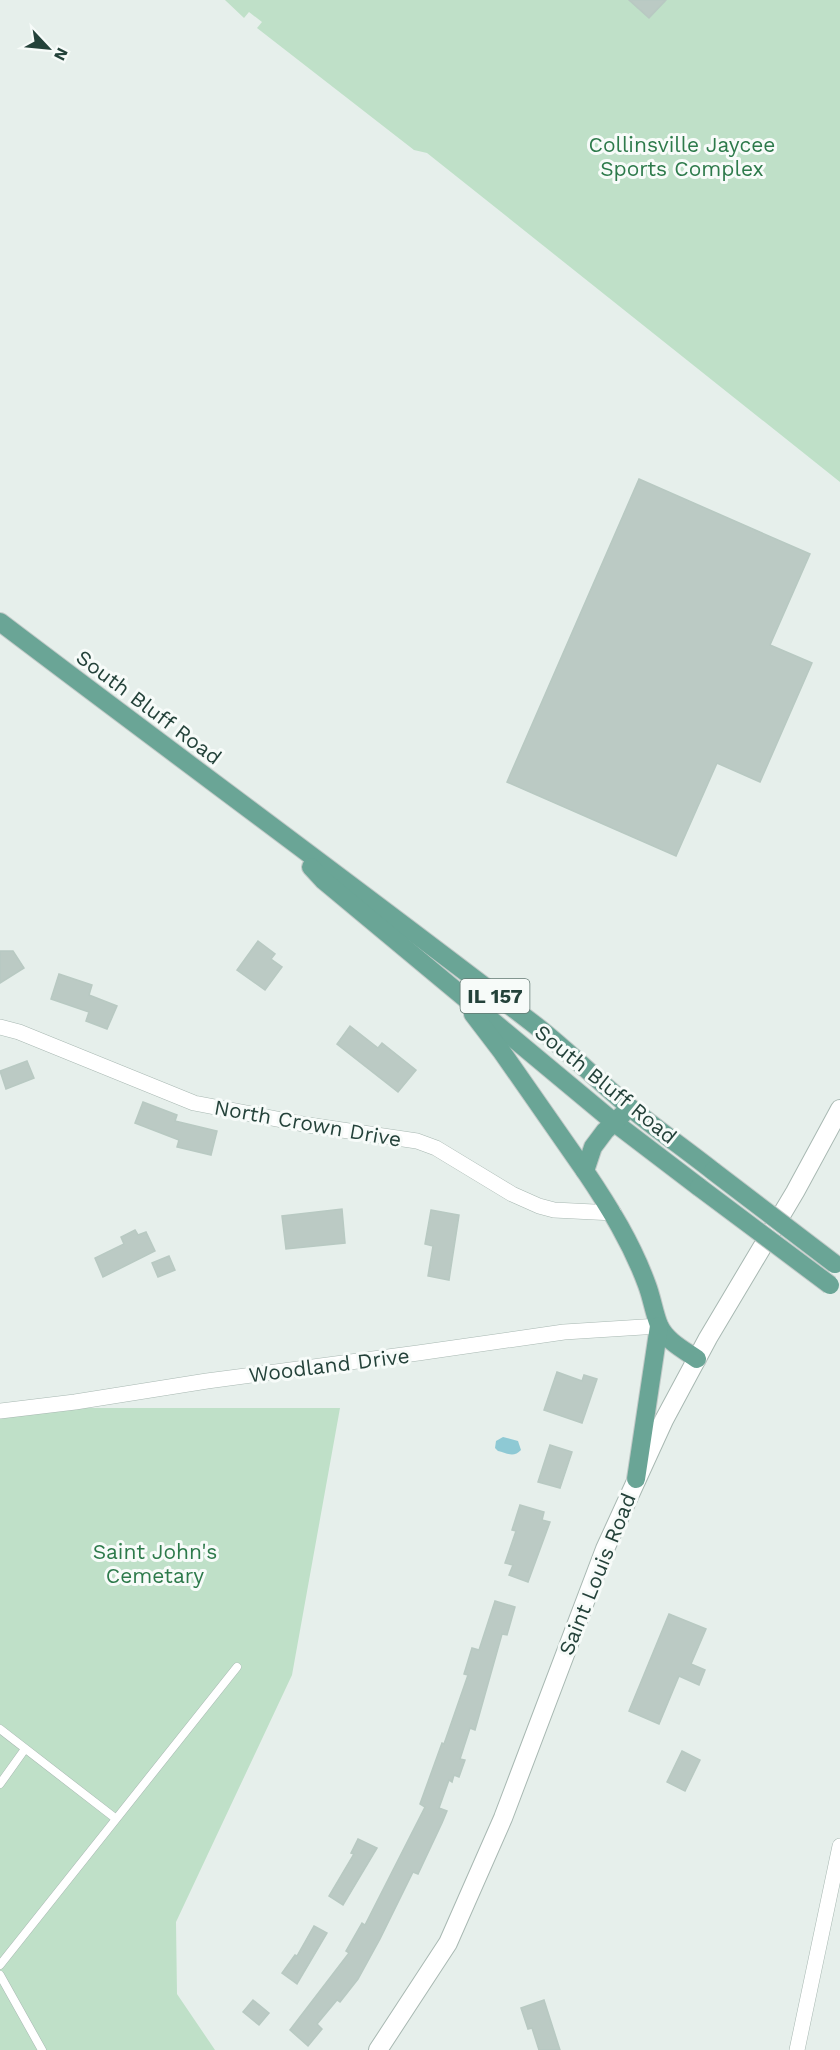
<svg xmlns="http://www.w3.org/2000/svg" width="840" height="2050" viewBox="0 0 840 2050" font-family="'Work Sans',sans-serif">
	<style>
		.green { fill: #bfe0c8 }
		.water { fill: #8ec9d4 }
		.building { fill: #bbcac4; stroke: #b8c9c2; stroke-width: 1.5 }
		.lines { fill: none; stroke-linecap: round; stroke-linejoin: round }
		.service-casing { stroke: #a8b8b2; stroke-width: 9 }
		.minor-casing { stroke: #a8b8b2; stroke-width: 16 }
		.tertiary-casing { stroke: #a8b8b2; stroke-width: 20 }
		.primary-casing { stroke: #c2cac8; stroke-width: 20 }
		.service { stroke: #fff; stroke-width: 8 }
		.minor { stroke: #fff; stroke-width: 15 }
		.tertiary { stroke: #fff; stroke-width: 18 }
		.primary { stroke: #6aa596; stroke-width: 18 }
		.primary-bridge-casing { stroke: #c2cac8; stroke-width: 20; stroke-linecap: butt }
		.primary-bridge { stroke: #6aa596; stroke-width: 18 }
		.labels { text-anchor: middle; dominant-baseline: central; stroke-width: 6; stroke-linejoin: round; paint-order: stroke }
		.shield { fill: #f7fbf9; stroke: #637a73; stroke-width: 1.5 }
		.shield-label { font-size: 20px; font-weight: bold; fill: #24423a }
		.park-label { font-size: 21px; fill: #2d7a4b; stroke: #f7fbf9 }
		.street-label { font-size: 21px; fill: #24423a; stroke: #f7fbf9 }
	</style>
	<rect width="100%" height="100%" fill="#e6efeb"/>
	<g class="green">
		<polygon points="225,0 840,0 840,482 427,153 414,150 257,28 262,22 249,12 244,18"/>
		<polygon points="21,1408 340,1408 292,1675 176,1922 177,1994 215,2050 0,2050 0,1410"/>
	</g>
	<path class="water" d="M503,1437l15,4 3,9c-7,8 -15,3 -23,1l-3,-3 1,-7z"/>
	<g class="building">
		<polygon points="629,0 666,0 649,18"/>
		<polygon points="639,479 810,554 770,645 812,663 760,782 717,763 676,856 507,782"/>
		<polygon points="258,941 275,954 271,959 282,967 265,990 237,970"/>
		<polygon points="0,951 13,951 24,968 0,983"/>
		<polygon points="59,974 92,985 89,995 117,1006 107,1029 86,1021 89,1012 51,999"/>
		<polygon points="350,1026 378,1048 382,1043 416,1070 398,1092 337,1044"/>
		<polygon points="27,1061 34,1078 6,1089 0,1071"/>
		<polygon points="143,1102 177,1115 175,1121 217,1131 211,1155 177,1147 179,1140 135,1123"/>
		<polygon points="342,1209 345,1243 286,1249 282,1216"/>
		<polygon points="431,1210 459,1215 449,1280 428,1276 433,1246 425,1244"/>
		<polygon points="135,1230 138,1235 146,1232 155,1251 103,1277 95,1258 124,1244 121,1237"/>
		<polygon points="169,1256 175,1270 158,1277 152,1263"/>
		<polygon points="557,1372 582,1381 584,1375 597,1379 582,1423 544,1410"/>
		<polygon points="550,1445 572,1452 560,1488 538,1482"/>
		<polygon points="520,1505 544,1512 542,1520 550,1522 528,1582 509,1575 513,1565 505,1563 516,1531 512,1530"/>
		<polygon points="495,1601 515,1607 507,1635 502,1634 475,1730 470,1728 460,1759 465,1760 459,1777 454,1775 452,1782 449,1780 439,1808 447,1811 442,1823 418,1874 413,1872 380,1939 358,1979 340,2002 337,2000 317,2024 322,2029 308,2046 290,2030 349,1953 346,1951 362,1923 365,1925 425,1807 420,1804 442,1743 444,1744 468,1675 464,1674 472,1648 479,1650"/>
		<polygon points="669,1614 706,1629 691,1664 705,1670 699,1685 679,1676 659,1724 629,1711"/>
		<polygon points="682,1751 700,1760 685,1791 667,1782"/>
		<polygon points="358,1839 377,1848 343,1905 329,1896 354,1854 351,1853"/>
		<polygon points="314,1926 327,1933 297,1984 282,1973 295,1955 297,1956"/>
		<polygon points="253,2000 269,2013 259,2025 243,2012"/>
		<polygon points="544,2000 560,2050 539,2050 532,2028 528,2029 521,2008"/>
	</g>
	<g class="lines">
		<g class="service-casing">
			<g id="service">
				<polyline points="0,1729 115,1818"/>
				<polyline points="0,1784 25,1749"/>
				<polyline points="0,1965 237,1667"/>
				<polyline points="0,1975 42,2050"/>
			</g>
		</g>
		<g class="minor-casing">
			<g id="minor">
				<polyline points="0,1027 19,1032 194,1103 308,1125 417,1141 436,1148 512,1194 539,1206 554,1210 614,1213"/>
				<polyline points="0,1411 75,1402 207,1381 418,1353 564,1332 659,1326"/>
				<polyline points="797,2050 840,1846"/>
			</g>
		</g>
		<g class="tertiary-casing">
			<polyline id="tertiary" points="378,2050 448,1943 503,1818 605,1549 664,1420 708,1338 795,1192 840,1109"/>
		</g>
		<g class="primary-casing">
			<g id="primary">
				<path d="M0,622c178,135 358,267 535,403 32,25 61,54 92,80 28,23 58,44 86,66"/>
				<polyline points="311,867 323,880 615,1123 699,1187"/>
				<polyline points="473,1014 502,1052 585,1171"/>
				<path d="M622,1115l-17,16 -12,16 -8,24c25,37 47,73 62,114 5,13 7,28 12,40 7,16 25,25 38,34"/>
				<polyline points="636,1479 659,1326"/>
			</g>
		</g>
		<use href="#service" class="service"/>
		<use href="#minor" class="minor"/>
		<use href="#tertiary" class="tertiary"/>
		<use href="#primary" class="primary"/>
		<g class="primary-bridge-casing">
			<g id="primary-bridge">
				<polyline points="713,1171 835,1264"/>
				<polyline points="699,1187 830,1285"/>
			</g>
		</g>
		<use href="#primary-bridge" class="primary-bridge"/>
	</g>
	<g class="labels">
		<rect class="shield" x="460.5" y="979" width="69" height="34" rx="4.5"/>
		<g class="shield-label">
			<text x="495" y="996">IL 157</text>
		</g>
		<g class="park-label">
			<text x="682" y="144">Collinsville Jaycee<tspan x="682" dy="24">Sports Complex</tspan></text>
			<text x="155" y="1551">Saint John's<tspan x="155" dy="24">Cemetary</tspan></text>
		</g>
		<g class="street-label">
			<text transform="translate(149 707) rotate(37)">South Bluff Road</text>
			<text transform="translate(606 1084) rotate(39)">South Bluff Road</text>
			<text transform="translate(308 1123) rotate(10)">North Crown Drive</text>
			<text transform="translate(329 1365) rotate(-7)">Woodland Drive</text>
			<text transform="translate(597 1574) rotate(-68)">Saint Louis Road</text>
		</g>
	</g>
	<g transform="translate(48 48) rotate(116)" stroke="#f7fbf9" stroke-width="4.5" paint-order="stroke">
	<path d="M0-4.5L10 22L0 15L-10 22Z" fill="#24423a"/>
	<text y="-9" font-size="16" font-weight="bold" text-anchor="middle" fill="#24423a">N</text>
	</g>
</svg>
